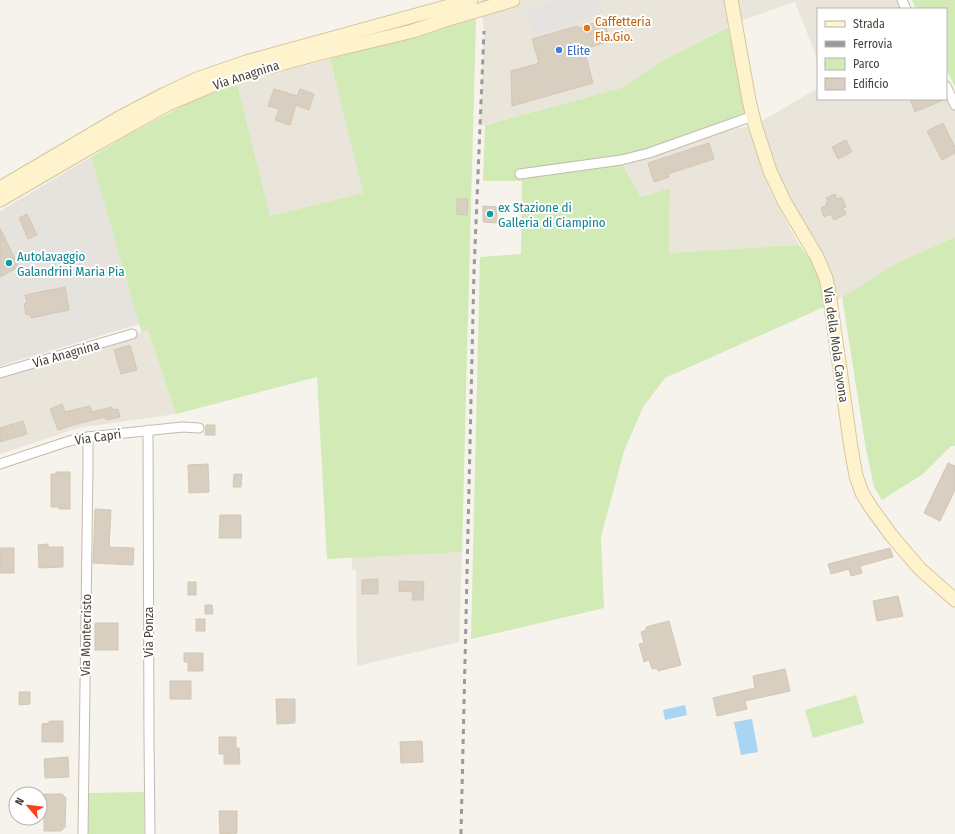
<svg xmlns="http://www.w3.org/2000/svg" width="955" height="834" viewBox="0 0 955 834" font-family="'Fira Sans Condensed',sans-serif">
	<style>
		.residential { fill: #eae5da }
		.industrial { fill: #e6e2dd }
		.green { fill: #d2eab5 }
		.parking { fill: #e5e3e0 }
		.water { fill: #a9d4f2 }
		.building { fill: #d8cfc1; stroke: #d3c7b4 }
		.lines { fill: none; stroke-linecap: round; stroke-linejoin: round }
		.minor-casing { stroke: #c2bbae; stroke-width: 11 }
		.secondary-casing { stroke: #d6c79b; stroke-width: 15 }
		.minor { stroke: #fff; stroke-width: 9 }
		.secondary { stroke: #fff3cd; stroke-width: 13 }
		.rail { stroke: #9a9a9a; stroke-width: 3; stroke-dasharray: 5 5; stroke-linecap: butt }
		.food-dot { fill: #e8710a; stroke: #fff; stroke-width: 1.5 }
		.shop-dot { fill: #3f7fe0; stroke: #fff; stroke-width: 1.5 }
		.culture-dot { fill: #0f9aa8; stroke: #fff; stroke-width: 1.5 }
		.labels { text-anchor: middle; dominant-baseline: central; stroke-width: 4; stroke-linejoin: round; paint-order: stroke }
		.food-label { font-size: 13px; fill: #c56008; stroke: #fff; text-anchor: start }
		.shop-label { font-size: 13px; fill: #366cbe; stroke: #fff; text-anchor: start }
		.street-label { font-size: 13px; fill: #4b4439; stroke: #fff }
		.culture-label { font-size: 13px; fill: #0d838f; stroke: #fff; text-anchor: start }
	</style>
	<rect width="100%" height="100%" fill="#f6f3ec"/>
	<g class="residential">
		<polygon points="481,0 903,0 907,9 818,9 818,61 795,2 734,23 664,60 621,88 480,126 484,31"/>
		<polygon points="330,59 363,193 270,216 237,84"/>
		<polygon points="818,88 818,99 946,99 946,90 955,109 955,237 897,263 829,305 826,278 766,160 767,185 799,245 669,253 670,188 641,197 621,160 698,136 755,125"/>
		<polygon points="148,330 176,414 78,428 0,454 0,377"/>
		<polygon points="462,552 459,642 357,666 356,571 352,569 352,557"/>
	</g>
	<polygon class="industrial" points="91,157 139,324 0,366 0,211"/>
	<g class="green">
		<polygon points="912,0 955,0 955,87 946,69 946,9 916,9"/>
		<polygon points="476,19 466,392 462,552 327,559 317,377 176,414 148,330 142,332 139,324 91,157 130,134 190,102 237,84 270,216 363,193 330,59"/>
		<polygon points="728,27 746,112 653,148 618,156 641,197 670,188 669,253 799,245 812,262 819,277 824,307 665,378 643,407 624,451 601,537 604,608 471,639 480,257 521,254 522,181 483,181 485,125 621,88 664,60"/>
		<polygon points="955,237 955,446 951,446 923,474 882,500 874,487 866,449 842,297 897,263"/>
		<polygon points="856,695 864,723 813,738 805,710"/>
		<polygon points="144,792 144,834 88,834 88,793"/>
	</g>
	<polygon class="parking" points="560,0 599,0 603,13 535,36 527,11"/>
	<g class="water">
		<polygon points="685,705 687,715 665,720 663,710"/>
		<polygon points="752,719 758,752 741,755 734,722"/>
	</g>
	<g class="building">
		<polygon points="604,20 610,41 584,49 593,83 512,106 511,71 539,63 532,39 577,26 578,28"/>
		<polygon points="274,89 297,96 300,89 314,94 309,110 296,105 290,125 275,120 279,109 268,106"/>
		<polygon points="910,99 946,99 915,112"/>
		<polygon points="943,123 955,147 955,153 942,160 927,131"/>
		<polygon points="846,140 852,152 838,159 832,147"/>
		<polygon points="709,143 714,159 668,174 669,177 654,182 648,163"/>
		<polygon points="835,194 837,199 842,197 846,207 843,208 846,214 834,220 831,214 824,217 821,208 827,205 826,203 828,202 826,198"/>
		<polygon points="457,199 468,199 467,215 457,214"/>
		<polygon points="483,206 497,207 497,223 483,222"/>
		<polygon points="27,214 37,235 28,239 19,218"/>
		<polygon points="0,228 19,267 0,277"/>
		<polygon points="65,287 69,310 31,318 30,314 26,315 24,304 27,303 25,295"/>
		<polygon points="130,345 137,370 121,374 114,350"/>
		<polygon points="62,404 65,412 90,406 92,412 112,407 113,410 118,409 120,417 106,420 105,417 73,425 58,430 50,409"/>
		<polygon points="23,421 27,434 0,442 0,428"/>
		<polygon points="206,425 215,425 215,435 205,435"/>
		<polygon points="948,463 955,466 955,490 940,521 924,513"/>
		<polygon points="208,464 209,492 189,493 188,465"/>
		<polygon points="56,472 70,472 70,509 59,509 59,507 51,507 51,474 56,474"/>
		<polygon points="234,474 242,474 241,487 233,487"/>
		<polygon points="95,509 111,510 109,547 134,548 133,565 93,563"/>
		<polygon points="220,515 241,515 241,538 219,538"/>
		<polygon points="48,544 48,547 63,547 63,567 39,568 38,545"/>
		<rect x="0" y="548" width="14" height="25"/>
		<polygon points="890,548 893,557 860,566 862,573 851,576 849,569 831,574 828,564"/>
		<polygon points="378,579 378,594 362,594 362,580"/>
		<polygon points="399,581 424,582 423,600 412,600 413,592 399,591"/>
		<rect x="188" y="582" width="8" height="13"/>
		<polygon points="898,596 903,616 877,621 873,601"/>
		<polygon points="205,605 212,605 213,614 205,614"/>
		<rect x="196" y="619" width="9" height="12"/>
		<polygon points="669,621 681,665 658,671 657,668 652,669 649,660 644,662 639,644 644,643 641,632 646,630 646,627"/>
		<rect x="95" y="623" width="23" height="27"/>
		<polygon points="184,653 203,653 203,671 188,671 188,662 184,662"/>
		<polygon points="785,669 790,691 745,701 747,709 717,716 713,698 755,688 753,676"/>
		<rect x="170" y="681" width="21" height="18"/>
		<polygon points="19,692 30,692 30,704 19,705"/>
		<polygon points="276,699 295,699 295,723 277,724"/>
		<polygon points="49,721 63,721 63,742 42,742 42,724 49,723"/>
		<polygon points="219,737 236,737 236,748 239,748 240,764 224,764 224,754 219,754"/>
		<polygon points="422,741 423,762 401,763 400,742"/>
		<polygon points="68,757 69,777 45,778 44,759"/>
		<polygon points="44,794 62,794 66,798 65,827 61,831 44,831"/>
		<polygon points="219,811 237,811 237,833 220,834"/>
	</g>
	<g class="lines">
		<g class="minor-casing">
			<g id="minor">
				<polyline points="902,0 906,9"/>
				<polyline points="946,86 955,105"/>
				<polyline points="520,174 621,160 649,153 753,116"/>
				<polyline points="0,373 132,334"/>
				<polyline points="148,430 149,739 150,834"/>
				<polyline points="0,464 69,441 88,437 182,427 199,428"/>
				<polyline points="83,834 88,467 88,437"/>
			</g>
		</g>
		<g class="secondary-casing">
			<g id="secondary">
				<polyline points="731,0 749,100 755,125 770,171 784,201 817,257 826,278 830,299 851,448 856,476 862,493 870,506 891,535 920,569 955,600"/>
				<polyline points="0,188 119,118 163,95 197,79 246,62 471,0"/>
				<polyline points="0,200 91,147 168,104 220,82 236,76 266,68 317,54 413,31 445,20 513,0"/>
			</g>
		</g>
		<use href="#minor" class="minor"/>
		<use href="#secondary" class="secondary"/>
		<polyline class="rail" points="461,834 474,271 484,31"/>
	</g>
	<circle class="food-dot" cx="587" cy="28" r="4"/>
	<circle class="shop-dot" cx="559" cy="50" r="4"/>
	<g class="culture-dot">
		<circle cx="490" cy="214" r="4"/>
		<circle cx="9" cy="263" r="4"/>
	</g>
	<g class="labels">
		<g class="food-label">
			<text x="595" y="21">Caffetteria<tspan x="595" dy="15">Fla.Gio.</tspan></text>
		</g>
		<g class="shop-label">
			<text x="567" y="50">Elite</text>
		</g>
		<g class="street-label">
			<text transform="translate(246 75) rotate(-18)">Via Anagnina</text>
			<text transform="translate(836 345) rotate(82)">Via della Mola Cavona</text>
			<text transform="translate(66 354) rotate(-16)">Via Anagnina</text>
			<text transform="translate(98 437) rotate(-8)">Via Capri</text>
			<text transform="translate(148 632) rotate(-90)">Via Ponza</text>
			<text transform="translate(86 635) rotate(-89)">Via Montecristo</text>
		</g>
		<g class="culture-label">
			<text x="498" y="207">ex Stazione di<tspan x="498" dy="15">Galleria di Ciampino</tspan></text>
			<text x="17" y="256">Autolavaggio<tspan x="17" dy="15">Galandrini Maria Pia</tspan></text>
		</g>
	</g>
	<rect x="817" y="8" width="130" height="92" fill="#ffffff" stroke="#b7b4b0"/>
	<rect x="825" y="21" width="20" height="6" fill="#fff3cd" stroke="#b7b4b0"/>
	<text x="853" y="28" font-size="12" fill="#4b4439">Strada</text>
	<rect x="825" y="41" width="20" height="6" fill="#9a9a9a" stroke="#b7b4b0"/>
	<text x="853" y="48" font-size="12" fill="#4b4439">Ferrovia</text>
	<rect x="825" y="58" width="20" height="12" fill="#d2eab5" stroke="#b7b4b0"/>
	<text x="853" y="68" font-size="12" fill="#4b4439">Parco</text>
	<rect x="825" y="78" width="20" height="12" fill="#d8cfc1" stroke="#b7b4b0"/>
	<text x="853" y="88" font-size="12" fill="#4b4439">Edificio</text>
	<g transform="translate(28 806) rotate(298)"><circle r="19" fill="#ffffff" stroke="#b7b4b0"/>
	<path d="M0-3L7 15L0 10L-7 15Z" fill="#fc3f1d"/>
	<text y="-6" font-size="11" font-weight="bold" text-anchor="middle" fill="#4b4439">N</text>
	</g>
</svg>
